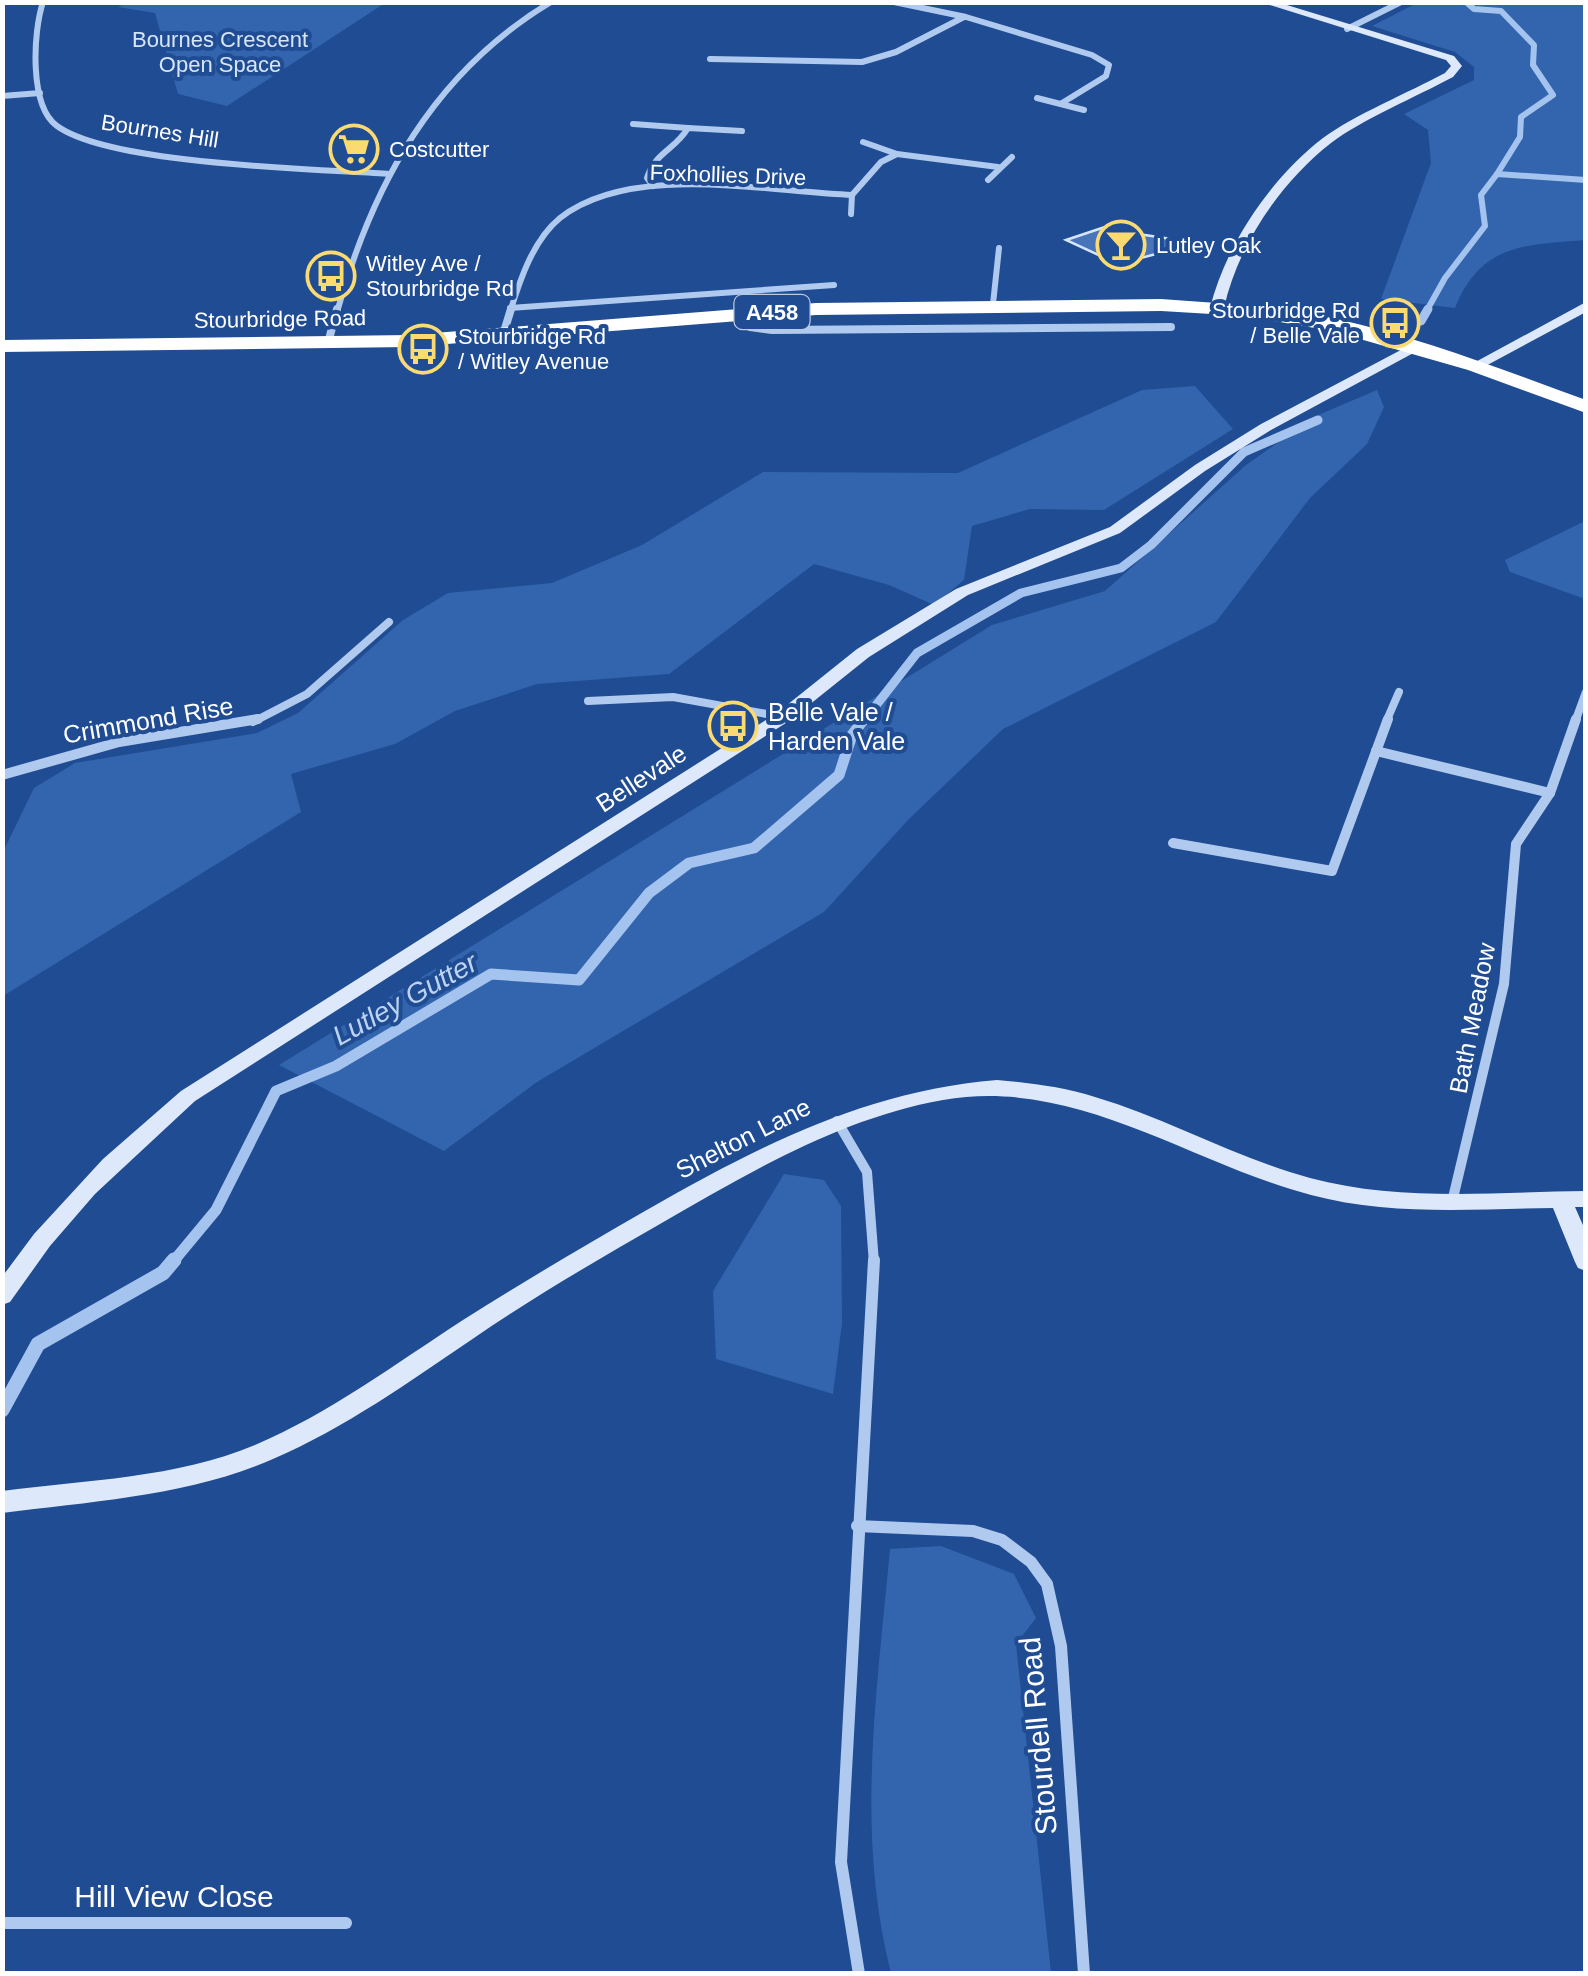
<svg xmlns="http://www.w3.org/2000/svg" width="1588" height="1976" viewBox="0 0 1588 1976" font-family="Helvetica,sans-serif">
	<style>
		.green { fill: #3365af }
		.lines { fill: none; stroke-linecap: round; stroke-linejoin: round }
		.stream-far3 { stroke: #a4c3ef; stroke-width: 6 }
		.stream-far2 { stroke: #a4c3ef; stroke-width: 9 }
		.stream-far1 { stroke: #a4c3ef; stroke-width: 11 }
		.stream { stroke: #a4c3ef; stroke-width: 15 }
		.building { fill: #4875b9; stroke: #d6e5fa; stroke-width: 2.5 }
		.street-far3 { stroke: #b0c9ee; stroke-width: 6 }
		.street-far2 { stroke: #b0c9ee; stroke-width: 8 }
		.street-far1 { stroke: #b0c9ee; stroke-width: 10 }
		.street { stroke: #b0c9ee; stroke-width: 12 }
		.secondary { fill: #dde8fa; fill-rule: evenodd }
		.highway { fill: #fff; fill-rule: evenodd }
		.labels { text-anchor: middle; dominant-baseline: central; stroke-width: 8; stroke-linejoin: round; paint-order: stroke }
		.far-park-label { font-size: 22px; fill: #d6e5fa; stroke: #1f4c92 }
		.far-street-label { font-size: 22px; fill: #fff; stroke: #1f4c92 }
		.far-poi-label { font-size: 22px; fill: #fff; stroke: #1f4c92; text-anchor: start }
		.shield { fill: #1f4c92; stroke: #bcc9de; stroke-width: 2.5 }
		.shield-label { font-size: 22px; font-weight: bold; fill: #fff }
		.poi-label { font-size: 25px; fill: #fff; stroke: #1f4c92; text-anchor: start }
		.street-label { font-size: 25px; fill: #fff; stroke: #1f4c92 }
		.water-label { font-size: 28px; font-style: italic; fill: #bdd3f4; stroke: #1f4c92 }
		.near-street-label { font-size: 30px; fill: #fff; stroke: #1f4c92 }
	</style>
	<rect width="100%" height="100%" fill="#1f4c92"/>
	<g class="green">
		<polygon points="127,2 385,2 385,3 227,106 178,94 155,13 118,7"/>
		<path d="M1417,3h168v237c-62,5 -104,4 -130,68l-74,-9 50,-136 -3,-33 -24,-16 70,-34v-13l-19,-15 -83,-26z"/>
		<polygon points="1195,386 1233,429 1104,510 1030,509 972,526 964,580 934,605 889,585 814,564 669,674 537,684 455,711 395,744 291,774 301,812 3,996 3,852 34,788 75,763 257,733 298,713 403,620 448,593 552,583 642,545 763,472 958,473 1142,390"/>
		<polygon points="1377,390 1384,407 1367,444 1310,498 1216,622 1003,729 909,819 824,912 537,1082 444,1151 279,1065 992,625 1105,591 1246,465 1316,416"/>
		<polygon points="1585,521 1585,599 1510,572 1505,560"/>
		<polygon points="784,1174 824,1180 841,1206 842,1323 833,1394 716,1359 713,1291"/>
		<path d="M941,1546l73,28 22,44 -20,26 35,329h-160c-36,-141 -14,-281 -1,-424z"/>
	</g>
	<g class="lines">
		<g class="stream-far3">
			<polyline points="1466,2 1474,9 1501,11 1534,45 1533,65 1553,95 1521,117 1520,137 1497,174"/>
			<polyline points="1426,312 1445,278 1485,226 1481,195 1497,174 1586,180"/>
		</g>
		<g class="stream-far2">
			<polyline points="1421,321 1428,309"/>
			<polyline points="863,722 917,653 1021,593 1121,568 1151,545 1244,452 1318,420"/>
		</g>
		<polyline class="stream-far1" points="172,1263 216,1210 276,1091 336,1066 491,974 579,980 649,893 689,863 754,848 839,775 852,735 864,719"/>
		<polyline class="stream" points="2,1410 38,1344 163,1273 174,1260"/>
	</g>
	<polygon class="building" points="1114,224 1125,232 1198,243 1118,264 1066,240"/>
	<g class="lines">
		<g class="street-far3">
			<path d="M43,2c-10,30 -14,104 14,124 54,39 261,43 333,48"/>
			<polyline points="894,2 966,17 1092,55 1109,65 1106,76 1062,103"/>
			<polyline points="1347,29 1401,2"/>
			<polyline points="710,59 862,62 896,52 964,17"/>
			<polyline points="2,96 40,93"/>
			<polyline points="1037,98 1084,110"/>
			<polyline points="633,124 688,128"/>
			<polyline points="863,142 897,154"/>
			<polyline points="988,180 1012,157"/>
			<path d="M653,186l-6,-8c8,-26 28,-28 41,-50l54,3"/>
			<polyline points="851,214 852,195"/>
			<polyline points="993,304 999,248"/>
			<polyline points="510,308 834,285"/>
			<path d="M337,312c36,-129 97,-240 214,-310"/>
			<path d="M510,312c10,-32 23,-72 50,-94 71,-56 207,-26 292,-23l29,-33 16,-8 101,13"/>
		</g>
		<g class="street-far2">
			<polyline points="737,315 750,327 772,330 1171,327"/>
			<polyline points="503,335 511,309"/>
			<polyline points="328,343 337,309"/>
			<polyline points="588,701 673,697 783,717"/>
			<polyline points="253,722 307,694 389,622"/>
			<polyline points="1386,722 1399,692"/>
			<polyline points="1575,722 1586,692"/>
		</g>
		<g class="street-far1">
			<polyline points="1376,751 1550,793"/>
			<polyline points="2,775 119,742 258,719"/>
			<polyline points="1173,843 1332,871 1388,719"/>
			<polyline points="837,1121 867,1172 874,1263"/>
			<polyline points="1453,1198 1504,984 1516,844 1550,793 1576,719"/>
		</g>
		<g class="street">
			<polyline points="857,1526 973,1531 1002,1540 1031,1562 1047,1584 1061,1646 1084,1974"/>
			<polyline points="2,1923 346,1923"/>
			<polyline points="859,1974 841,1862 874,1260"/>
		</g>
		<g class="secondary">
			<path d="M1260,2h17l177,54 8,10 -9,11c-35,19 -92,43 -122,66 -51,40 -93,102 -107,165l-7,4 -7,-4c16,-64 61,-130 113,-170 31,-23 87,-46 122,-65l6,-7 -5,-6z"/>
			<polygon points="1586,302 1586,312 1480,369 1468,366"/>
			<polygon points="1414,343 1421,347 1419,350 1271,430 1205,471 1120,533 968,595 869,657 789,721 195,1101 95,1194 50,1246 10,1302 2,1305 2,1277 34,1234 103,1159 181,1091 777,713 857,649 956,589 1110,527 1195,465 1261,424"/>
			<path d="M997,1080c33,3 66,7 98,17 74,22 141,61 215,81 89,24 185,14 276,13v16h-11l11,25v39l-8,-3 -3,-6 -22,-54c-80,1 -164,8 -242,-13 -124,-33 -235,-118 -368,-95 -102,18 -195,73 -283,124 -63,36 -126,73 -186,114 -65,44 -129,90 -201,121 -85,37 -179,42 -271,54v-22c84,-11 175,-13 253,-46 75,-32 140,-81 208,-125 60,-38 121,-74 182,-109 114,-65 220,-120 352,-131z"/>
		</g>
		<path class="highway" d="M1161,299c59,4 118,8 176,20 84,19 167,51 249,81v13l-118,-43 -136,-39 -87,-15 -84,-5 -345,4 -407,32 -407,5v-12l407,-5 407,-32z"/>
	</g>
	<defs>
		<g id="supermarket-ring" transform="scale(2.5)"><circle r="9.5" fill="#1f4c92" stroke="#fbda71" stroke-width="1.5"/><path d="M-6-5.5h2.5l.6 2H6L4.5 2H-2.5L-4.4-4H-6ZM-1.5 3.2a1.3 1.3 0 1 0 .1 0ZM3 3.2a1.3 1.3 0 1 0 .1 0Z" fill="#fbda71"/></g>
		<g id="bar-ring" transform="scale(2.5)"><circle r="9.5" fill="#1f4c92" stroke="#fbda71" stroke-width="1.5"/><path d="M-6-5H6L.8 .8V4.5H3.5V6h-7V4.5H-.8V.8Z" fill="#fbda71"/></g>
		<g id="bus-ring" transform="scale(2.5)"><circle r="9.5" fill="#1f4c92" stroke="#fbda71" stroke-width="1.5"/><path d="M-5-6H5V4H4V6H2V4H-2V6H-4V4H-5ZM-3.5-4V0h7V-4ZM-3.5 1.2v1.5H-2V1.2ZM2 1.2v1.5H3.5V1.2Z" fill="#fbda71"/></g>
	</defs>
	<g fill-rule="evenodd">
		<use href="#supermarket-ring" x="354" y="149"/>
		<use href="#bar-ring" x="1121" y="245"/>
		<use href="#bus-ring" x="331" y="276"/>
		<use href="#bus-ring" x="1395" y="323"/>
		<use href="#bus-ring" x="423" y="349"/>
		<use href="#bus-ring" x="733" y="726"/>
	</g>
	<g class="labels">
		<g class="far-park-label">
			<text x="220" y="39">Bournes Crescent<tspan x="220" dy="25">Open Space</tspan></text>
		</g>
		<g class="far-street-label">
			<text transform="translate(160 131) rotate(9)">Bournes Hill</text>
			<text transform="translate(728 175) rotate(2)">Foxhollies Drive</text>
			<text transform="translate(280 319) rotate(-1)">Stourbridge Road</text>
		</g>
		<g class="far-poi-label">
			<text x="389" y="149">Costcutter</text>
			<text x="1156" y="245">Lutley Oak</text>
			<text x="366" y="263">Witley Ave /<tspan x="366" dy="25">Stourbridge Rd</tspan></text>
			<text x="1360" y="310" text-anchor="end">Stourbridge Rd<tspan x="1360" dy="25">/ Belle Vale</tspan></text>
			<text x="458" y="336">Stourbridge Rd<tspan x="458" dy="25">/ Witley Avenue</tspan></text>
		</g>
		<rect class="shield" x="734.5" y="295" width="75" height="34" rx="8"/>
		<g class="shield-label">
			<text x="772" y="312">A458</text>
		</g>
		<g class="poi-label">
			<text x="768" y="712">Belle Vale /<tspan x="768" dy="29">Harden Vale</tspan></text>
		</g>
		<g class="street-label">
			<text transform="translate(148 720) rotate(-10)">Crimmond Rise</text>
			<text transform="translate(641 778) rotate(-33)">Bellevale</text>
			<text transform="translate(1472 1018) rotate(-79)">Bath Meadow</text>
			<text transform="translate(743 1138) rotate(-27)">Shelton Lane</text>
		</g>
		<g class="water-label">
			<text transform="translate(405 999) rotate(-29)">Lutley Gutter</text>
		</g>
		<g class="near-street-label">
			<text transform="translate(1038 1736) rotate(-95)">Stourdell Road</text>
			<text x="174" y="1896">Hill View Close</text>
		</g>
	</g>
	<rect width="1588" height="1976" fill="none" stroke="#ffffff" stroke-width="10"/>
</svg>
